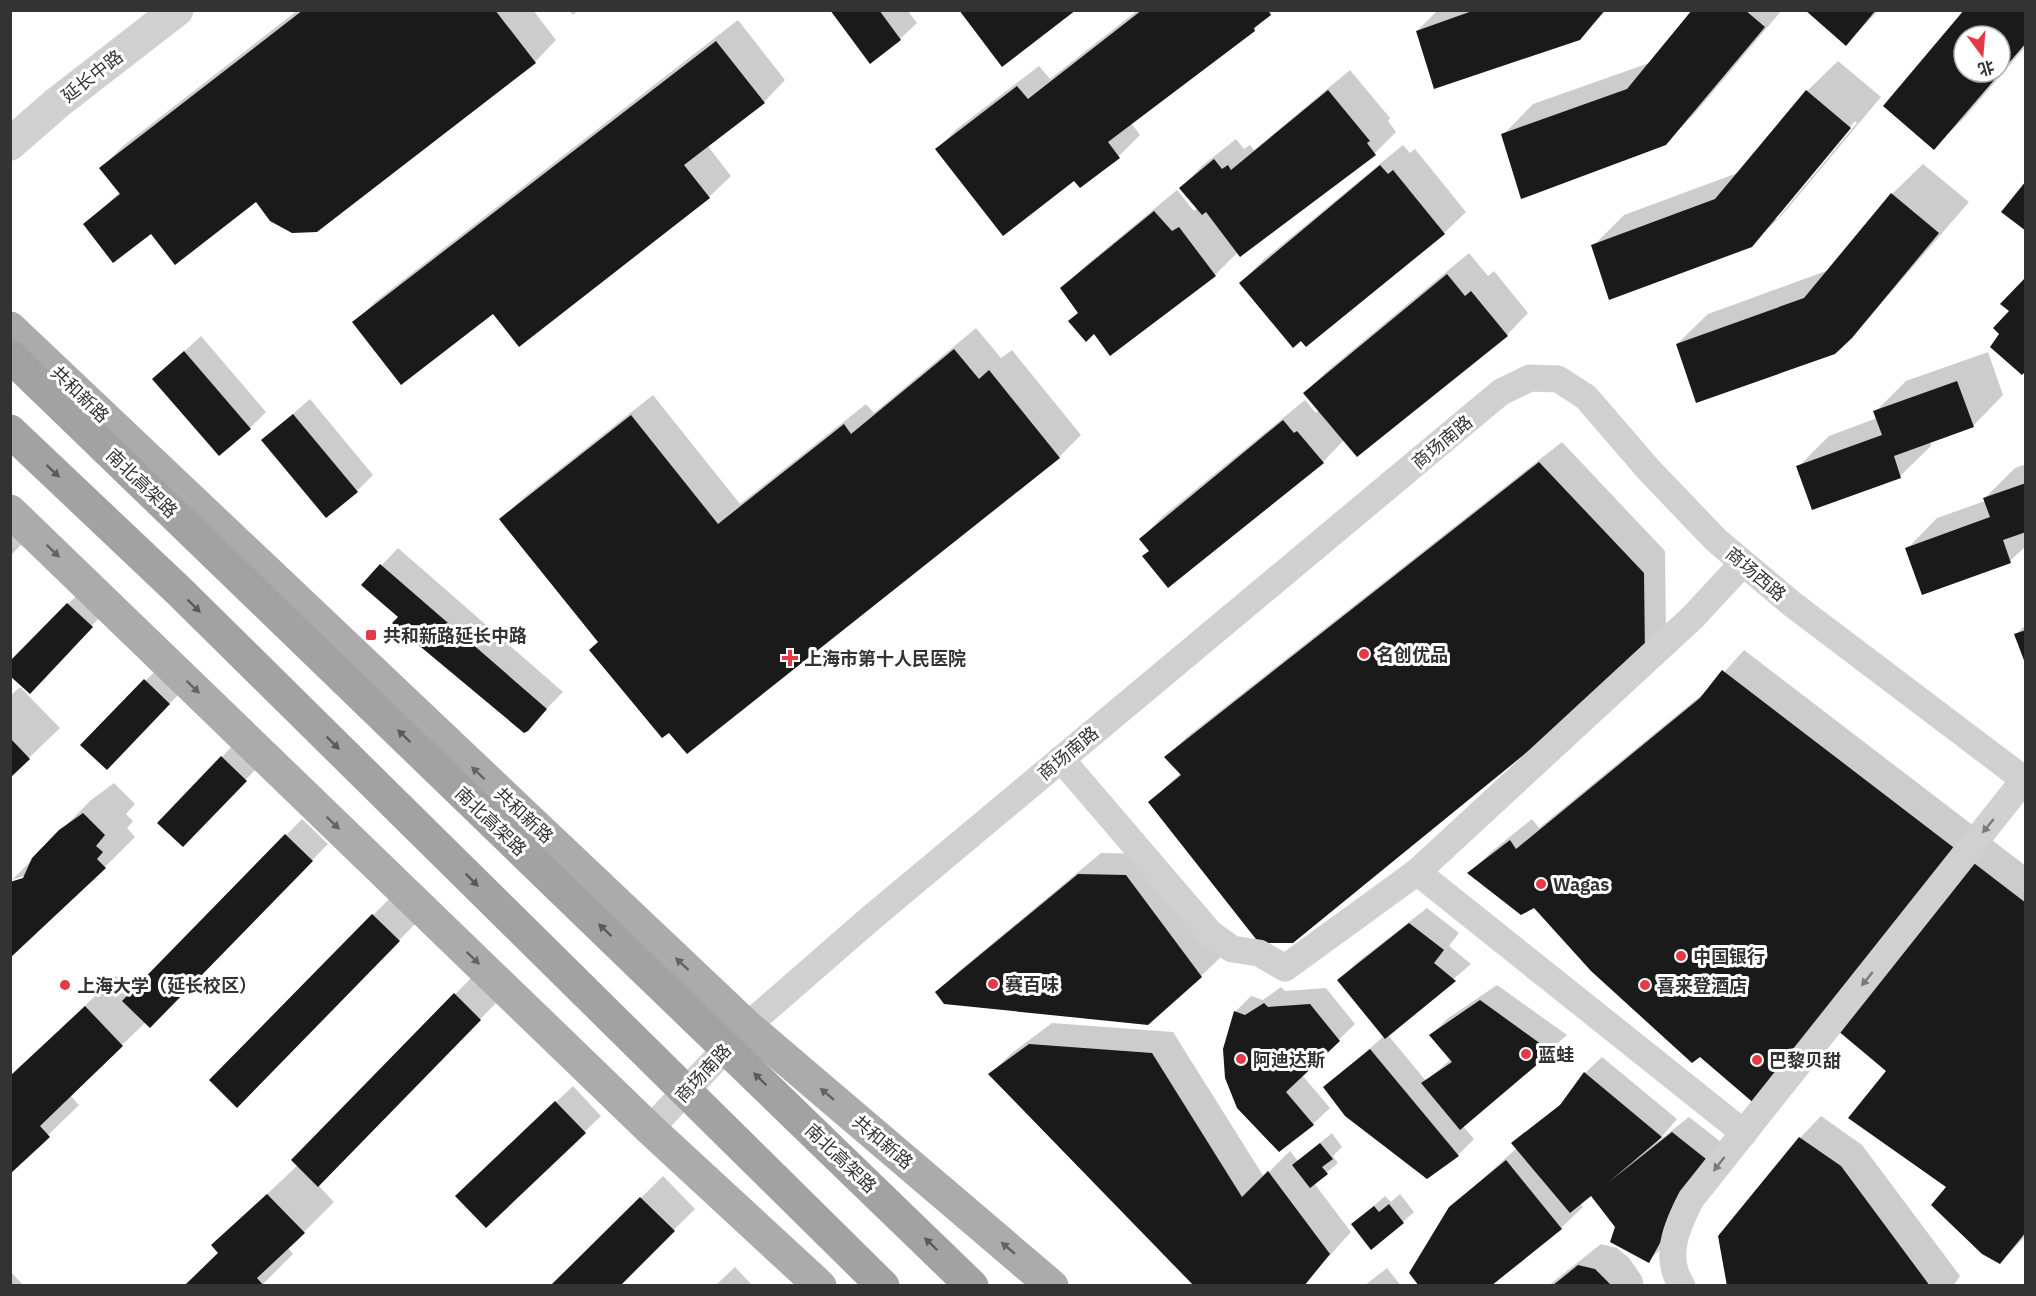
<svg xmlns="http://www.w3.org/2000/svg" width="2036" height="1296" viewBox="0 0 2036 1296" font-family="'IBM Plex Sans','Noto Sans SC',sans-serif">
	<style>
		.shadow { fill: #0003; fill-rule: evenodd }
		.building { fill: #1a1a1a; fill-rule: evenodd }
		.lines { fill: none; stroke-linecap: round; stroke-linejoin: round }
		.minor { stroke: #d0d0d0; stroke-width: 27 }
		.tertiary { stroke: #d0d0d0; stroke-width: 33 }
		.primary { stroke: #ababab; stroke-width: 33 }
		.trunk-bridge { stroke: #a2a2a2; stroke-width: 33 }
		.oneway { fill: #5a5a5a }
		.oneway2 { fill: #636363 }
		.oneway3 { fill: #7a7a7a }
		.poi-dot { fill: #e63946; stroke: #fff; stroke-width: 2 }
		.labels { text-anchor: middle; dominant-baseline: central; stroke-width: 6; stroke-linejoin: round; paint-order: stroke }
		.street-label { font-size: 18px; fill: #333; stroke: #fff }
		.poi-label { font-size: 18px; font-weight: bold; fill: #333; stroke: #fff; text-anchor: start }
	</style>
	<rect width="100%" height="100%" fill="#fff"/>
	<g class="shadow">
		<polygon points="298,10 533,10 556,40 535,62 256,200 151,232 85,224 120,192 101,168 123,146"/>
		<polygon points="569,10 578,10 573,15"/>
		<polygon points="832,10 907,10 917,23 900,39"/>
		<polygon points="1138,10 1273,10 1254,29 1131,123 1140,135 1119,156 1080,186 1074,179 937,149 958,128 1039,66 1050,79"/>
		<polygon points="1438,10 1607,10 1579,38 1417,31"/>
		<polygon points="1694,10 1782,10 1696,112 1665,143 1503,135 1533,104 1652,62"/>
		<polygon points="1807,10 1879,10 1846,44"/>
		<path d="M1966,10h60v36l-61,71 -31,31zM1964,36h36v36h-36z"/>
		<polygon points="738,20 785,80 764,102 707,145 731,176 709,197 493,312 354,323 376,301"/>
		<path d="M1838,61l43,36 -98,117 -32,31 -158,1 31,-31 116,-43 67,-81zM1855,121l2,2 -80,96h-4z"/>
		<polygon points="1350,70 1390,118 1388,121 1396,132 1375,153 1238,252 1215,275 1079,312 1062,289 1084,267 1177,190 1194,211 1198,208 1181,188 1202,166 1236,139 1244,149 1250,145 1254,150"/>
		<polygon points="1403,145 1410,153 1415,149 1466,212 1444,233 1241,283 1262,261"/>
		<polygon points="1923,164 1969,202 1866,321 1677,344 1708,314 1829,270 1892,194"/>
		<polygon points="1469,253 1488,276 1494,271 1528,313 1507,335 1344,440 1323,462 1150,550 1141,539 1162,517 1305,400 1316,413 1319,410 1305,393 1326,372"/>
		<polygon points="976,328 1001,358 1012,350 1081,435 1059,457 687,751 501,519 523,498 653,395 740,504 866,404 874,413"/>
		<polygon points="201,336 266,412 250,428 154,379"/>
		<polygon points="1988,352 2003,395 1973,426 1930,441 1931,446 1900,476 1798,467 1829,436 1877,418 1875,412 1906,381"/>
		<polygon points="310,399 373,475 357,491 263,440"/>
		<polygon points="1562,442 1665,551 1666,633 1644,655 1150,802 1181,773 1166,757 1188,736"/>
		<polygon points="2026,464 2026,546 2010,561 1922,593 1907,549 1937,518 1985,501 1985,498 2015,468"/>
		<polygon points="10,524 26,540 10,556"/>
		<polygon points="398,548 563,692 524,731 363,585"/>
		<polygon points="79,593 102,615 40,681 10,663"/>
		<polygon points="2026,625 2026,660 2016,634"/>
		<polygon points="1744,650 2026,866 2026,1236 2000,1262 1948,1186 1888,1071 1838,1029 1535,906 1470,873 1491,852 1532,819 1539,828 1710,688"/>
		<polygon points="156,670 180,693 107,768 83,745"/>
		<polygon points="20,687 60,728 10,776 10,696"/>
		<polygon points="232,746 256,769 183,845 222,757"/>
		<polygon points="114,783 135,804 126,814 133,821 127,828 135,837 105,867 31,877 30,874 12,880 91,800"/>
		<polygon points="302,819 328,844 150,1026 146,1022 70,1095 79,1105 10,1172 20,1068 116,976 132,993"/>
		<polygon points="1101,853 1148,854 1223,955 1201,976 937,992 959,971"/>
		<polygon points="389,899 415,924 237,1106 211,1080"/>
		<polygon points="1427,908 1459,933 1449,946 1471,964 1388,1035 1426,1081 1451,1059 1431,1035 1447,1019 1497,985 1567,1035 1463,1126 1474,1139 1458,1155 1325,1087 1384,1036 1339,981 1355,964"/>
		<polygon points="471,978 496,1003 318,1185 334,1202 288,1248 293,1254 261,1286 184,1286 219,1252 213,1245 298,1165 293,1160"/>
		<polygon points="1281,987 1285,991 1326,988 1355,1024 1302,1075 1330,1108 1313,1124 1279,1150 1235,1012 1251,996 1263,1000"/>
		<polygon points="1052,1023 1173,1032 1264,1177 1290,1151 1298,1161 1332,1133 1342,1147 1333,1156 1338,1163 1314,1183 1351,1232 1302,1286 990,1074 1012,1053"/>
		<polygon points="1602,1057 1677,1119 1657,1142 1689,1117 1721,1142 1665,1245 1648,1261 1616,1227 1591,1194 1580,1203 1583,1207 1561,1228 1450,1208 1517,1148 1513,1143 1568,1098 1585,1073"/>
		<polygon points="573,1086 601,1116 486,1226 474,1180"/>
		<polygon points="1821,1116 1862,1145 1960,1276 1953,1286 1729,1286 1800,1138"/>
		<polygon points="663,1176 695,1209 617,1286 552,1286"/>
		<polygon points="1400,1194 1414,1212 1403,1222 1353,1224 1385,1196 1391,1202"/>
		<polygon points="1601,1244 1617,1248 1629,1258 1642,1277 1644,1286 1548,1286"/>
		<polygon points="735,1267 753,1286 715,1286"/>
		<polygon points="1387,1268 1401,1286 1364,1286"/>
		<polygon points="10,1271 24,1286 10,1286"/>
	</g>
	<g class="building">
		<polygon points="303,10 495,10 536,63 317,232 292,233 270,221 256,202 175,265 151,234 113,263 83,224 120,194 99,168"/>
		<polygon points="830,10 879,10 901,40 870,64"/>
		<polygon points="959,10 1076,10 1002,67"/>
		<polygon points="1142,10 1268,10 1271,15 1254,28 1255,31 1108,142 1120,158 1080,188 1074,181 1003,236 935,149 1017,86 1028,99"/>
		<polygon points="1475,10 1605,10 1580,40 1434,89 1416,31"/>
		<polygon points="1692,10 1745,10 1765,27 1666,145 1521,199 1501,134 1627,89"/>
		<polygon points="1805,10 1876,10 1846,46"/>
		<path d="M1964,10h62v33l-92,107 -51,-44zM1964,36h36v36h-36z"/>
		<polygon points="716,41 765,103 684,165 710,198 519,347 493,314 401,385 352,322"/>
		<polygon points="1328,90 1370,141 1367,143 1376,155 1240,257 1206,212 1202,215 1179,188 1214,159 1222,169 1228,165 1231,170"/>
		<polygon points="1806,90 1851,128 1752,247 1609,300 1591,245 1715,199"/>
		<polygon points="1380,165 1388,174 1393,170 1445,234 1306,347 1301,341 1293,348 1239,283"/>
		<polygon points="2026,181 2026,231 2001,212"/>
		<polygon points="1891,193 1939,233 1852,338 1835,354 1696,403 1676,344 1804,298"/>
		<polygon points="1154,211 1172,231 1179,227 1216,276 1110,356 1094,334 1086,342 1068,321 1078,313 1060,288"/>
		<polygon points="1447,274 1465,296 1471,291 1508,336 1357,457 1303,393"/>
		<polygon points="2026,277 2026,371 2022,375 1990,347 1999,334 1993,328 2009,311 2000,304"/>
		<polygon points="954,349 979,379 989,370 1060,458 687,754 669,733 662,738 589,650 598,642 499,519 631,415 718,524 844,424 851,434"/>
		<polygon points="184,351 251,429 219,456 152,379"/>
		<polygon points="1957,381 1974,427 1894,456 1901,478 1812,510 1796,466 1882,435 1873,411"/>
		<polygon points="293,414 358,492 326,518 261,440"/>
		<polygon points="1283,420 1294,433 1297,431 1324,463 1168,588 1142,556 1149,551 1139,539"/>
		<polygon points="1539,462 1644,573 1645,656 1293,943 1259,943 1148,802 1181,775 1164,757"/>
		<polygon points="2026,483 2026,532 2003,540 2011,563 1922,595 1905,548 1990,517 1983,498"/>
		<polygon points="380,564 547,709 528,731 524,733 392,623 398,617 361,585"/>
		<polygon points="67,603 93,627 30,694 10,676 10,661"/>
		<polygon points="2026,630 2026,663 2025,663 2014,634"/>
		<polygon points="1722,670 2026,903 2026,1232 2000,1264 1982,1254 1931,1205 1946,1187 1848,1118 1886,1071 1837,1030 1763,1111 1700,1057 1692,1063 1591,971 1534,908 1521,915 1467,873 1510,840 1516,849 1700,698"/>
		<polygon points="144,679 170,704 107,770 80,745"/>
		<polygon points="10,738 30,759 10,778"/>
		<polygon points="221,756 247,781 183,847 157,823"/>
		<polygon points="83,813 105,835 96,846 103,852 97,859 106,868 10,958 10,882 23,878 32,858 59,830"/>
		<polygon points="285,834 313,861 150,1028 122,1001"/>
		<polygon points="1078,874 1126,875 1202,977 1148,1025 944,1004 935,992"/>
		<polygon points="372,914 400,941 237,1108 209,1080"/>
		<polygon points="1409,923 1444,950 1434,963 1456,981 1385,1039 1337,980"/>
		<polygon points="454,993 481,1020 318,1187 291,1160"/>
		<polygon points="1480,1000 1552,1052 1460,1130 1421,1083 1452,1062 1429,1035"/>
		<polygon points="1264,1003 1268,1007 1310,1004 1340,1041 1286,1092 1314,1125 1279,1152 1237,1108 1225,1078 1223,1049 1234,1011 1245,1015"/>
		<polygon points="85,1006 123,1046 40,1126 50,1137 10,1174 10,1076"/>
		<polygon points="1029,1044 1152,1053 1242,1197 1268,1171 1330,1254 1304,1286 1194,1286 988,1074"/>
		<polygon points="1370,1049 1459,1156 1427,1179 1345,1116 1323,1087"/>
		<polygon points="1584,1072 1662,1137 1609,1182 1672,1132 1706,1159 1649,1263 1610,1242 1615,1227 1591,1196 1570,1213 1511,1143 1560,1105"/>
		<polygon points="555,1101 586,1133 486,1228 455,1196"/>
		<polygon points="1799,1137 1841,1166 1930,1286 1727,1286 1718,1236"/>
		<polygon points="1320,1143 1333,1159 1322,1167 1328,1174 1310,1188 1292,1165"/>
		<polygon points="1506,1160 1562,1229 1491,1286 1419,1286 1409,1273 1449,1207"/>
		<polygon points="267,1194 305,1233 257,1278 264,1286 184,1286 218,1253 211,1245"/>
		<polygon points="640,1197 675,1231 620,1286 550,1286"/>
		<polygon points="1389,1204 1404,1223 1371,1250 1351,1224 1374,1206 1379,1212"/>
		<polygon points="1578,1265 1595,1269 1612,1286 1552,1286"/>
	</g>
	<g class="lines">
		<g class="minor">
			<polyline points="1061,759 1210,933 1232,949 1259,953 1285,968 1417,872 1693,617 1743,563"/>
			<polyline points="1417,872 1744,1133"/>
			<polyline points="650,1129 747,1026 871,918 1501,392 1530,378 1558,379 1586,397 1648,469 1716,540 1792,604 2026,781"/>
			<path d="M1682,1286c-19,-29 -5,-60 9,-87l333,-419"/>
		</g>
		<polyline class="tertiary" points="10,144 57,103 177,10"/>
		<g class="primary">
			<polyline points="10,328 747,1026 1052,1286"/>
			<polyline points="10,511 650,1129 820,1286"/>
		</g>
		<g class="trunk-bridge">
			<polyline points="10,356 972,1286"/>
			<polyline points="10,431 179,591 883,1286"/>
		</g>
	</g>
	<defs><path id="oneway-solid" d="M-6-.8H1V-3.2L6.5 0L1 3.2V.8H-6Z" transform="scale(1.5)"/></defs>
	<g class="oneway">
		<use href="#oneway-solid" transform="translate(53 471) rotate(43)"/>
		<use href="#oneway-solid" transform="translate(194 606) rotate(45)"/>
		<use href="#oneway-solid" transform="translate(404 736) rotate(-136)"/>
		<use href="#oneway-solid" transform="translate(333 743) rotate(45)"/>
		<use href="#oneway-solid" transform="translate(472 880) rotate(45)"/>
		<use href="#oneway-solid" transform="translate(605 930) rotate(-136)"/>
		<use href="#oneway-solid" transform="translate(760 1079) rotate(-136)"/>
		<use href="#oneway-solid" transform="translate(931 1244) rotate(-136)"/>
	</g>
	<g class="oneway2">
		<use href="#oneway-solid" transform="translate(53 551) rotate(44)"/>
		<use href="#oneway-solid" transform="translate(193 687) rotate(44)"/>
		<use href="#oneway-solid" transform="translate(478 773) rotate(-137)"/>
		<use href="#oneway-solid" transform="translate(333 823) rotate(44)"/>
		<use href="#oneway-solid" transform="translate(473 958) rotate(44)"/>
		<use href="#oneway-solid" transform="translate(682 964) rotate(-137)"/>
		<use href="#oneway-solid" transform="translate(827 1094) rotate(-140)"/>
		<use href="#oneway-solid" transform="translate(1008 1248) rotate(-140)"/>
	</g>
	<g class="oneway3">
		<use href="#oneway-solid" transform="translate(1988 826) rotate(129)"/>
		<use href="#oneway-solid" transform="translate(1867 979) rotate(129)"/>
		<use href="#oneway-solid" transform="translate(1719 1164) rotate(128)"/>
	</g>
	<g class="poi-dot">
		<rect x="365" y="629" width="12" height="12" rx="3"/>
		<circle cx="1364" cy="654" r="6"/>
		<path d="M787 649h6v6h6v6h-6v6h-6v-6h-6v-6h6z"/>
		<circle cx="1541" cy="884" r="6"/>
		<circle cx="1681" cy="956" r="6"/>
		<circle cx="993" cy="984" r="6"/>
		<circle cx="65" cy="985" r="6"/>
		<circle cx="1645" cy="985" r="6"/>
		<circle cx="1526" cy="1054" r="6"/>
		<circle cx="1241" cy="1059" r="6"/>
		<circle cx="1757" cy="1060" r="6"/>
	</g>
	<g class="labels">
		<g class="street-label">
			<text transform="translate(92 76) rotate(-38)">延长中路</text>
			<text transform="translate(80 394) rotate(44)">共和新路</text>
			<text transform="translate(1442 442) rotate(-40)">商场南路</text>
			<text transform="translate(142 483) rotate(44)">南北高架路</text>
			<text transform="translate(1756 574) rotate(40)">商场西路</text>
			<text transform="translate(1068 753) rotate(-40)">商场南路</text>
			<text transform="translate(524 815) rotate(43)">共和新路</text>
			<text transform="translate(491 821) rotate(44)">南北高架路</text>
			<text transform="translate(703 1073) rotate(-47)">商场南路</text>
			<text transform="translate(883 1142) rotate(40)">共和新路</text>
			<text transform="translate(841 1158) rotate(44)">南北高架路</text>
		</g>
		<g class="poi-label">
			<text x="383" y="635">共和新路延长中路</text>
			<text x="1376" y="654">名创优品</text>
			<text x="804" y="658">上海市第十人民医院</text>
			<text x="1553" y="884">Wagas</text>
			<text x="1693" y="956">中国银行</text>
			<text x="1005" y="984">赛百味</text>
			<text x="77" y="985">上海大学（延长校区）</text>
			<text x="1657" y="985">喜来登酒店</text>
			<text x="1538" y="1054">蓝蛙</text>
			<text x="1253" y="1059">阿迪达斯</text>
			<text x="1769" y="1060">巴黎贝甜</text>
		</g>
	</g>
	<rect width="2036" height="1296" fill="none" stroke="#333333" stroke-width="24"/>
	<g transform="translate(1982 54) rotate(164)"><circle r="28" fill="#ffffff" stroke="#adadad" stroke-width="1.5"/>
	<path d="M0-4.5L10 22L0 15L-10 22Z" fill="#e63946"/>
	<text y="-9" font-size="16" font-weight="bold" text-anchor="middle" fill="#333333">北</text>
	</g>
</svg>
